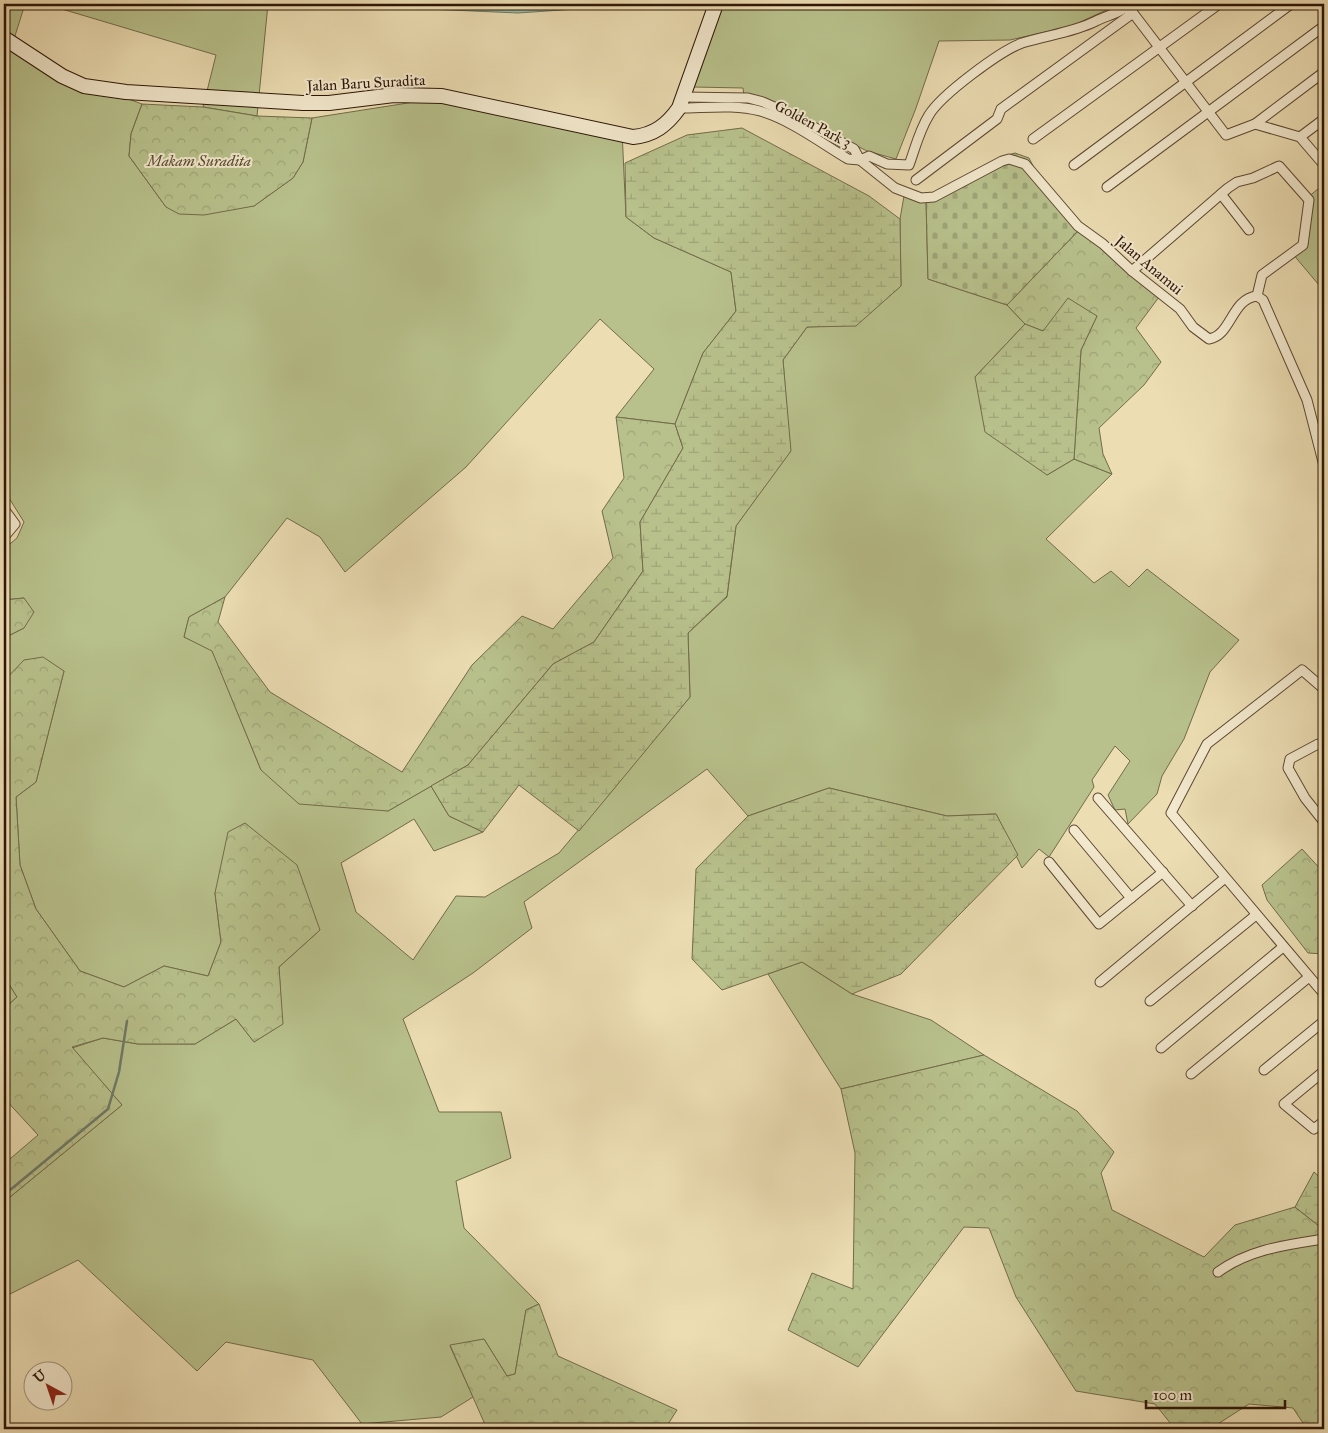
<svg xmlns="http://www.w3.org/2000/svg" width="1328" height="1433" viewBox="0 0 1328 1433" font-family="'IM FELL Great Primer',serif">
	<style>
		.grass { fill: #b8c18c; stroke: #726c4a }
		.forest { fill: url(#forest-crowns); stroke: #726c4a }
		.wetland { fill: url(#wetland-marsh); stroke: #726c4a }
		.cemetery { fill: url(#cemetery-stones); stroke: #726c4a }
		.water { fill: url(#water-ripples); stroke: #6e7a68 }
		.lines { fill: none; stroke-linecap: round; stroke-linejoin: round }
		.shore { stroke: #636958; stroke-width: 1 }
		.stream { stroke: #6e7a68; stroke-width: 2.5 }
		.minor-casing { stroke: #5d4832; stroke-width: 11 }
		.secondary-casing { stroke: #2d1607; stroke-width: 16 }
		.minor { stroke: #f3e9ce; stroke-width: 9 }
		.secondary { stroke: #f3e9ce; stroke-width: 14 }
		.labels { text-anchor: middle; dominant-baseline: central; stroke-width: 4; stroke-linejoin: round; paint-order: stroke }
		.street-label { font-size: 15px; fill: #2d1607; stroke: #f3e9ce }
		.park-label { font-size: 15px; font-style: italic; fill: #57492f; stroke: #f3e9ce }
	</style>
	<defs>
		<pattern id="forest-crowns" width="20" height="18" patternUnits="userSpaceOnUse" patternTransform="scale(1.25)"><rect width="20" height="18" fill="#b8c18c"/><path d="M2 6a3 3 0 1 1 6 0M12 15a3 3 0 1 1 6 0" fill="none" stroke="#9ea577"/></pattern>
		<pattern id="wetland-marsh" width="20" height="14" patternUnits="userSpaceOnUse" patternTransform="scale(1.25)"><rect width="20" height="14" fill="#b8c18c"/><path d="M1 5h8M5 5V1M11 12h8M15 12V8" fill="none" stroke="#9ea577"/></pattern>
		<pattern id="cemetery-stones" width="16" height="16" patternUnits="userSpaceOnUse" patternTransform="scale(1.25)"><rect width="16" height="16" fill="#b8c18c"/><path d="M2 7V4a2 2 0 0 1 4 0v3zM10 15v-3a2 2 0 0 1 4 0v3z" fill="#9ea577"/></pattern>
		<pattern id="water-ripples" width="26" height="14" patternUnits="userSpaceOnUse" patternTransform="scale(1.25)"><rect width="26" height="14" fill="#99bca9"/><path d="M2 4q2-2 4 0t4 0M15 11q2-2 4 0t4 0" fill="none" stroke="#84a190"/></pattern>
	</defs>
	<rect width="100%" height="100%" fill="#ecddb3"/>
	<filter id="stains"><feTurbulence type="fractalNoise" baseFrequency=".004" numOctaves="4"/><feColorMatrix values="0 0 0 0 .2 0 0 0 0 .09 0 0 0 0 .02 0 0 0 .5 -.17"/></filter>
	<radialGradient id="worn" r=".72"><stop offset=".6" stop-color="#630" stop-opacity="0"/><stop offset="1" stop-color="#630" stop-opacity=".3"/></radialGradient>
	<g class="grass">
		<polygon points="4,4 25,4 14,39 80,81 142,104 131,134 129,156 166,207 254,206 293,178 303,162 312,118 459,95 622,131 626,217 654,238 731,272 736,311 703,353 675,424 616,417 654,369 600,319 466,467 345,572 320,537 287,518 225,597 189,617 184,637 212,650 261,770 388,811 431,786 449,816 483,832 434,851 414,819 341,863 356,912 413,960 456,896 485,897 559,853 690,697 688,633 727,597 736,526 790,451 783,360 807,327 856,325 901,286 900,219 904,196 926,199 928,279 1007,305 1025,324 975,377 1047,475 1074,459 1112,474 1046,539 1094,583 1111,571 1129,587 1147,569 1239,640 1210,672 1184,739 1162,776 1157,794 1128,824 1125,809 1115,810 1108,795 1130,761 1115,746 1092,780 1094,787 1049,857 1039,849 1022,868 996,814 947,816 829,788 748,816 707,769 524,902 532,928 473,973 403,1019 439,1112 501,1112 511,1158 456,1181 464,1228 539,1304 526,1310 515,1374 507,1376 484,1339 450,1346 473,1397 441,1417 362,1424 313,1360 226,1342 197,1371 78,1260 4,1297 4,1202 122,1105 72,1048 103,1038 138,1044 195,1044 236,1019 254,1042 282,1024 279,967 320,930 265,842 245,823 215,893 221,942 208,976 164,966 124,987 80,971 36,909 20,865 16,797 36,782 64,671 4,688 4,638 24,628 24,598 4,600 4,549 17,538 24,522 4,490"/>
		<polygon points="45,4 268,4 257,116 203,107 216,55"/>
		<polygon points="716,4 910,4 949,9 1006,4 1119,4 1072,26 1010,40 939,41 916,108 896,159 867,151 778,106 744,96 743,88 694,87"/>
		<polygon points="1324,184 1324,291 1292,253 1308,241 1307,198"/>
		<polygon points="802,962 852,994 931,1020 984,1055 841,1089 768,974"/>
		<polygon points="4,976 17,997 4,1009"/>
	</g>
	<g class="forest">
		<polygon points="142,104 203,107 257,116 312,118 303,162 293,178 254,206 204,215 179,214 166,207 129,156 131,134"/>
		<polygon points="1079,230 1159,297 1136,328 1161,362 1144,385 1099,428 1103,454 1112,474 1074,459 1081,350 1097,316 1043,331 1025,324 1007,305"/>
		<polygon points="616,417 675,424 683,448 640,522 643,571 594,642 553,664 468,765 388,811 299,804 261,770 212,651 184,637 189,617 225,597 218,622 270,692 402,772 472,665 522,616 553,629 613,558 602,511 624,478"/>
		<polygon points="24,598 34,612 24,628 4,638 4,600"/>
		<polygon points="43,657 64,671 36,782 16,797 20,865 36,909 80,971 124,987 164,966 208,976 221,942 215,893 228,832 245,823 297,865 320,930 279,967 283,1024 254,1042 236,1019 195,1044 138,1044 103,1038 72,1047 122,1105 4,1202 4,1164 38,1135 4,1098 4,1009 17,997 4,976 4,688 5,680 24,660"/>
		<polygon points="1302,849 1324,873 1324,954 1308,953 1267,900 1262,885"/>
		<polygon points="984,1055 1077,1111 1114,1152 1101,1173 1112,1210 1204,1257 1235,1225 1295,1207 1324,1230 1324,1429 1307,1429 1293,1408 1249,1404 1210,1429 1175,1429 1155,1404 1076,1391 1016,1297 989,1228 964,1227 858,1367 788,1330 812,1273 853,1289 855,1153 841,1089"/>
		<polygon points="539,1304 558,1356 677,1410 665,1429 487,1429 450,1345 484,1339 507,1376 515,1374 526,1310"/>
	</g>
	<g class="wetland">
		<polygon points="742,128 869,196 900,219 901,286 856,326 807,327 783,360 791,451 736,526 727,596 688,633 690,697 579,831 519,785 483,832 449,816 431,786 468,765 553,664 594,642 643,571 640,522 683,448 675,424 703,353 736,311 731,272 654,238 626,217 625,163 687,135"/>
		<polygon points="1068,298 1097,316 1081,350 1074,459 1047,475 985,432 975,377 1025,324 1043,331"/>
		<polygon points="829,788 947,816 996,814 1018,855 901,974 852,994 802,962 722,990 692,959 696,869 748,816"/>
		<polygon points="1314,1172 1324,1181 1324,1230 1295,1207"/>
	</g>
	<polygon class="cemetery" points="1015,153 1029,158 1052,203 1079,230 1007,305 928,279 926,199 1004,156"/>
	<g class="water">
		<polygon points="315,4 649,4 518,13"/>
		<polygon points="910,4 1006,4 949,9"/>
	</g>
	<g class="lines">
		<polyline class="shore" points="410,4 518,8 564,4"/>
		<polyline class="stream" points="4,1195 108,1109 119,1072 127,1021"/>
		<g class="minor-casing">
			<g id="minor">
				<polyline points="1126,8 1133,13 1226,135 1255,124 1300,137 1324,165"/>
				<path d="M684,97l64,1 15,4 27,12 64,35 6,11 35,28 26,10 13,-1 68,-36 7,-2 16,5 53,62 25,18 29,27 48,38 13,18 16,12c23,-4 22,-40 48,-43l6,4 44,100 17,66"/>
				<path d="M679,108c27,0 55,-4 81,3 31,9 61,32 88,48l12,1 9,-4 18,8 22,1c6,-16 10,-34 20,-50 12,-20 71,-64 93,-72 25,-8 50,-10 74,-22 10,-5 27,-9 33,-17"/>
				<polyline points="1255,124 1324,72"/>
				<polyline points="1300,137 1324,119"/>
				<polyline points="1033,139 1219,4"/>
				<polyline points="1074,165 1291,4"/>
				<polyline points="916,180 997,119 1001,109 1133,13"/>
				<polyline points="1107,187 1324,26"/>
				<polyline points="1221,194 1249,230"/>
				<polyline points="1132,271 1228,188 1237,182 1253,178 1279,166 1309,200 1303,245 1262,275 1257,296"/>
				<polyline points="4,509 15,524 4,537"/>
				<polyline points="1324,689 1302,670 1207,744 1171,813 1324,994"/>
				<polyline points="1318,744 1290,759 1288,768 1305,798 1324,822"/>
				<polyline points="1098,798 1192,906"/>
				<polyline points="1074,830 1131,898"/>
				<polyline points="1049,862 1099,924 1163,872"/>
				<polyline points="1100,982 1225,878"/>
				<polyline points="1150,1001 1256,915"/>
				<polyline points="1161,1048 1283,947"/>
				<polyline points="1264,1070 1324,1021"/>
				<polyline points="1324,1071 1284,1104 1314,1129 1324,1121"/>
				<polyline points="1191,1074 1309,977"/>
				<path d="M1218,1272c32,-23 68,-27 106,-33"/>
			</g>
		</g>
		<g class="secondary-casing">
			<path id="secondary" d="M4,38l58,38 22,10 42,6 177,11h26l65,-8 48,1 191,41c21,-2 34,-12 46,-29l37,-104"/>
		</g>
		<use href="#minor" class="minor"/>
		<use href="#secondary" class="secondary"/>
	</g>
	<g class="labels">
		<g class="street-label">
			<text transform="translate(366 83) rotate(-3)">Jalan Baru Suradita</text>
			<text transform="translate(813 124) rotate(28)">Golden Park 3</text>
			<text transform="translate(1149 265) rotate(40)">Jalan Anamui</text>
		</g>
		<g class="park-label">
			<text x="199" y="161">Makam Suradita</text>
		</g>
	</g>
	<rect width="1328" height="1433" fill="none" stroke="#ecddb3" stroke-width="20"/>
	<rect x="5" y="5" width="1318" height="1423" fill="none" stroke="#2d1607" stroke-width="2.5"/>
	<rect x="10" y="10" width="1308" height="1413" fill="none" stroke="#2d1607"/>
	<g transform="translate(48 1386) rotate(320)"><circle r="24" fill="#f3e9ce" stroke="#a4957e"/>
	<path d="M0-4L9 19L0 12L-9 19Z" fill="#8f2418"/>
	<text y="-8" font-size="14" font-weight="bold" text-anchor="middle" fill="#2d1607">U</text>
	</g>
	<path d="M1146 1400v8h139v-8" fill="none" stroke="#2d1607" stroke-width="2.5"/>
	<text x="1153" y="1400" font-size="15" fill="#2d1607" stroke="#f3e9ce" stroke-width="4" paint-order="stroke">100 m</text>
	<rect width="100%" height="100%" filter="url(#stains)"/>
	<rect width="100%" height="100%" fill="url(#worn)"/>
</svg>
